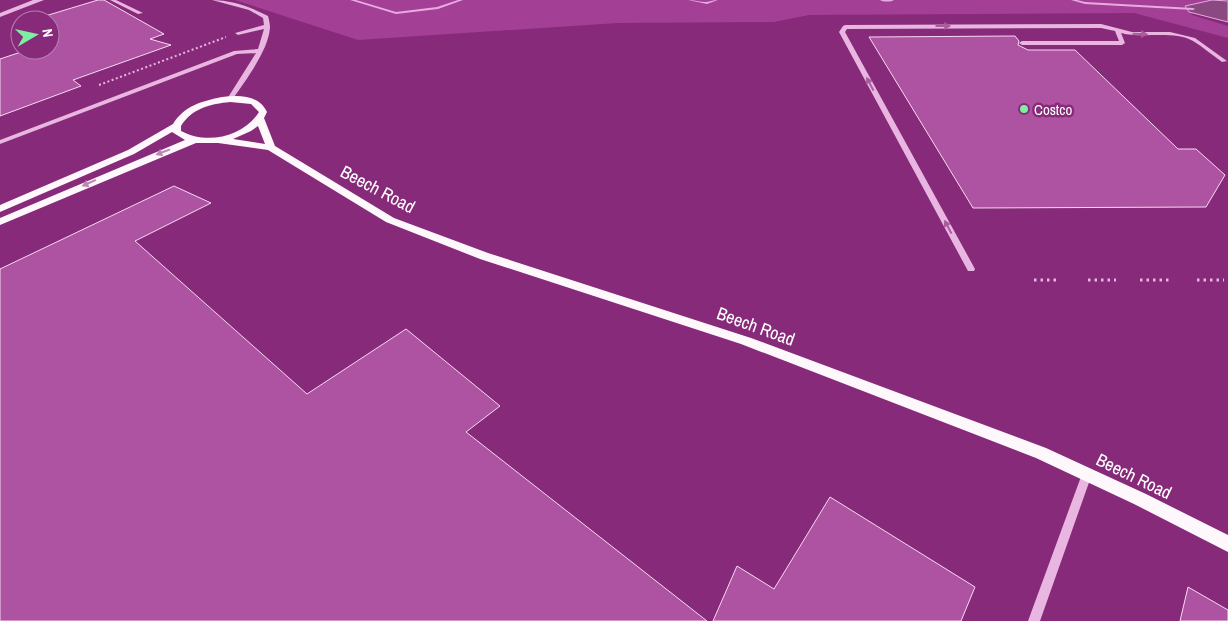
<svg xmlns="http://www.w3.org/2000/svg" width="1228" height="621" viewBox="0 0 1228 621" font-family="'Archivo Narrow',sans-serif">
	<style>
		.green { fill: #a33f95 }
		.water { fill: #8b4981; stroke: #e8abe0 }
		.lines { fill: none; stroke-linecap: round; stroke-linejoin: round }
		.stream { fill: #e8abe0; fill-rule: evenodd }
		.building { fill: #ae53a1; stroke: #f6daf2 }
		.path-far1 { stroke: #e8b6e1; stroke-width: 2; stroke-dasharray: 2 2.5; stroke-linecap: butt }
		.path { stroke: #e8b6e1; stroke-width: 3; stroke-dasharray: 2.5 4; stroke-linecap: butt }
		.minor { fill: #e8b6e1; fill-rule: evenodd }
		.major { fill: #fef8fd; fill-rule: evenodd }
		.oneway { fill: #a95b9d }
		.oneway2 { fill: #bd87b4 }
		.poi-dot { fill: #7eeea0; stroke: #872a79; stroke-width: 2 }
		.labels { text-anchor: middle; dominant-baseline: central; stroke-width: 5; stroke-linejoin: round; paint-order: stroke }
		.far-poi-label { font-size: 15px; fill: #fff; stroke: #872a79; text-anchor: start }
		.street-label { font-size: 18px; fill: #fff; stroke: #872a79 }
	</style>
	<rect width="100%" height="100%" fill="#872a79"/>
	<polygon class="green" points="235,0 1212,0 1186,6 1192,15 1228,26 1228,38 1134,13 809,15 774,22 618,23 358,40"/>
	<polygon class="water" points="1212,0 1228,1 1228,22 1189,12 1185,6"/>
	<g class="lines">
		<g class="stream">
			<polygon points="350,0 356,0 396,12 437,7 458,0 463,0 438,9 396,14"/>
			<path d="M688,0c6,0 12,2 17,2 4,0 8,-2 13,-2l-11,4z"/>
			<path d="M880,0h14c-3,2 -11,2 -14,0z"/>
			<polygon points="1071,0 1077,0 1085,2 1193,8 1195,9 1193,10 1085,4"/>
		</g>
	</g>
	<g class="building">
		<polygon points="98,0 104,0 164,34 150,39 171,45 73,80 81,86 0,116 0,59 27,50 50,50 50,20 32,20"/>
		<polygon points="1015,36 1019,41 1018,45 1028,50 1075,50 1178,149 1196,149 1225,175 1206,207 973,208 869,37"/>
		<polygon points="174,186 211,203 135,241 307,394 406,329 500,406 466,432 707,621 0,621 0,269"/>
		<polygon points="830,497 975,587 961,621 713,621 737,566 774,589"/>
		<polygon points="1188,587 1228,610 1228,621 1180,621"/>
	</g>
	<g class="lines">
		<polyline class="path-far1" points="99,85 226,37"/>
		<g class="path">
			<polyline points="1034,280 1059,280"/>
			<polyline points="1088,280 1116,280"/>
			<polyline points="1140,280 1169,280"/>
			<polyline points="1197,280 1224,280"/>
		</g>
		<g class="minor">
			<polygon points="33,0 44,0 0,17 0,13"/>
			<polygon points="110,0 116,0 143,13 138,14"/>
			<path d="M212,0c19,0 39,7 56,16 1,3 2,9 2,11 -1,23 -25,54 -38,73l-5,-1 29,-46 -19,1 -237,90v-4l234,-89 24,-2 6,-20 -26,6 -3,-2 29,-8 -1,-7 -14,-8z"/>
			<path d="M1101,24l31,8h38l25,6 32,23 -5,1c-10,-7 -19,-15 -29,-21 -20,-11 -50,-2 -72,-8l4,10 -3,2h-100l-3,-2 3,-2h97l-4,-10 -14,-3 -254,1 -2,3 130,237 -1,2h-6l-129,-239 4,-6 2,-1z"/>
			<polygon points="1087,469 1091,471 1092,474 1040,621 1028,621 1082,474 1083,471"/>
		</g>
		<path class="major" d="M222,97c18,-2 37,-2 45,15l-3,6 11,28 119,72 94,35 263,85 295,110 100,46 82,41v17l-94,-48 -98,-46 -295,-114 -261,-85 -94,-37 -118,-72 -50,-7h-22l-196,82v-7l185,-78 -13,-8 -38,22 -134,58v-7l128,-55 45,-26c11,-18 29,-23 49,-27zM230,102l21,2 8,8c-16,25 -52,33 -78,19v-5c11,-18 30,-22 49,-24zM258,126l7,18 -32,-5 18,-8z"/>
	</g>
	<defs><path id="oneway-solid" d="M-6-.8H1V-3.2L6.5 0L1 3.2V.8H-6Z" transform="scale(1.25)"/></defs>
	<g class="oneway">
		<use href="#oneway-solid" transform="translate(943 26)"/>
		<use href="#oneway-solid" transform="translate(1140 34) rotate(1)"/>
		<use href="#oneway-solid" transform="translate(870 84) rotate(-118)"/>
		<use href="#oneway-solid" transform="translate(948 227) rotate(-118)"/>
	</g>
	<g class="oneway2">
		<use href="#oneway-solid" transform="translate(163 152) rotate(159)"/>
		<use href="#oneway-solid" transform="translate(89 183) rotate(156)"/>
	</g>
	<circle class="poi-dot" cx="1024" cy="109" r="5"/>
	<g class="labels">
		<g class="far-poi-label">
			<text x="1034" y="109">Costco</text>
		</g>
		<g class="street-label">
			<text transform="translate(378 189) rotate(28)">Beech Road</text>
			<text transform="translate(756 326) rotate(20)">Beech Road</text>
			<text transform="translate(1134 476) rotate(26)">Beech Road</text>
		</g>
	</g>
	<g transform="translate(35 35) rotate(81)"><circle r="24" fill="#872a79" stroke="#b77faf"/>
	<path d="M0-4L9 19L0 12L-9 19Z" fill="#7eeea0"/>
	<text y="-8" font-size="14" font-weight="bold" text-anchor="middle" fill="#ffffff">N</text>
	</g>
</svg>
